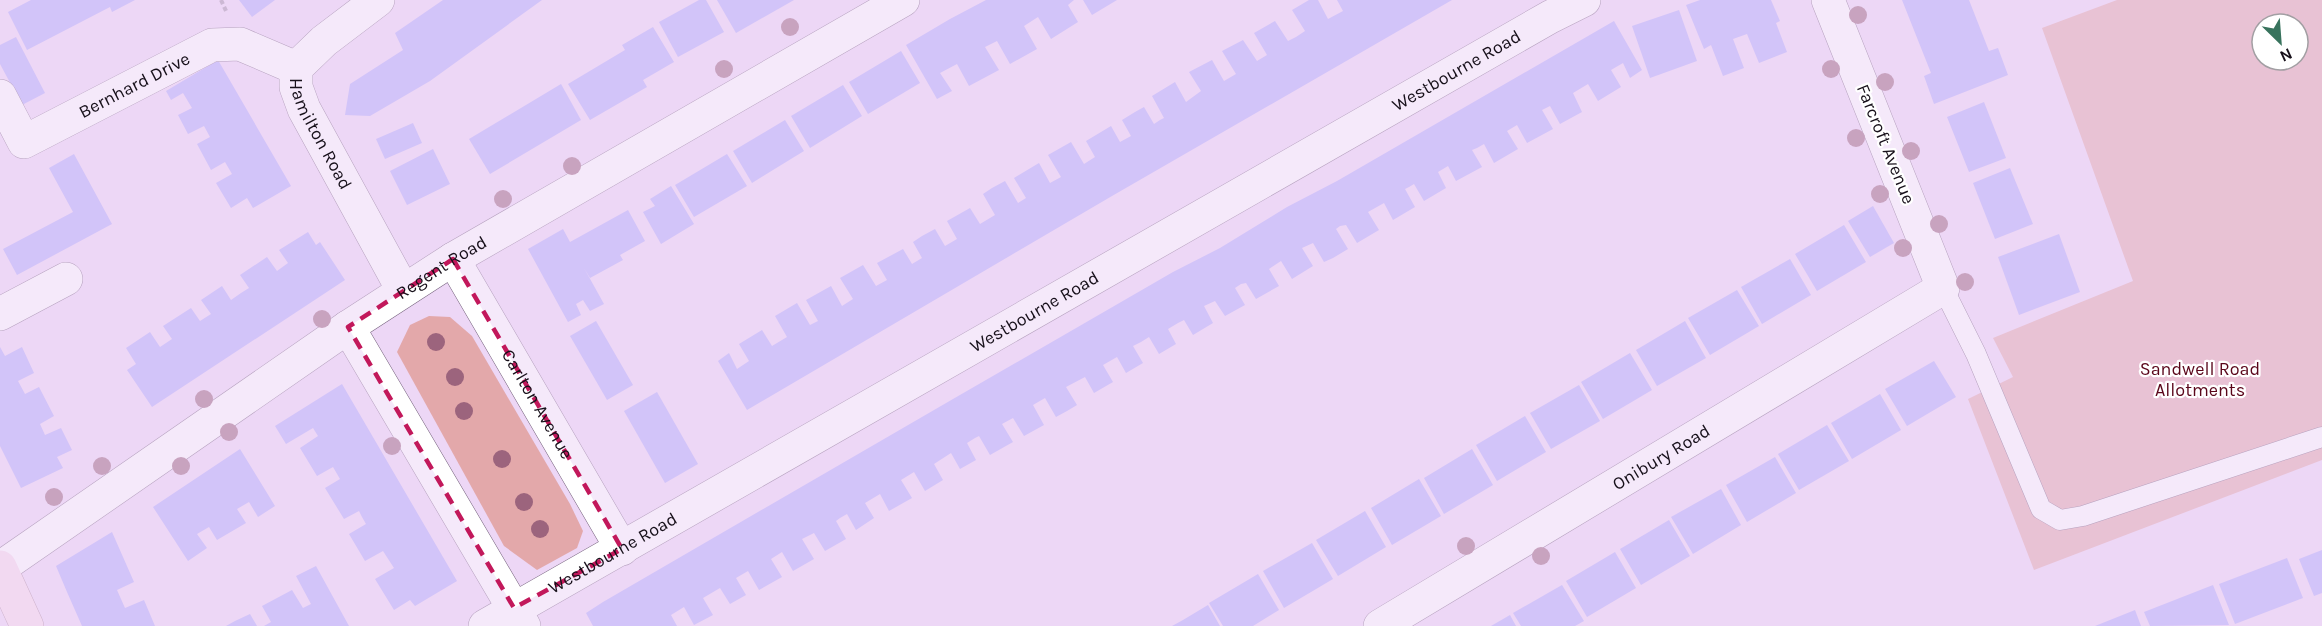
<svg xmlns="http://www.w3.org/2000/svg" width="2322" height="626" viewBox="0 0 2322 626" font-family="Karla,sans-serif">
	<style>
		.green { fill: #e3a8aa; fill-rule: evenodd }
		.building { fill: #b2adfc }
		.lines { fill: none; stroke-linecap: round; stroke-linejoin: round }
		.service-casing { stroke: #75627d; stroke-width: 21 }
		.minor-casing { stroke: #75627d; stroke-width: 34 }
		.primary-casing { stroke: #a78699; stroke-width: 34 }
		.path { stroke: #a493ab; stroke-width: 4; stroke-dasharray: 4.5 3; stroke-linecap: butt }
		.service { stroke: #fff; stroke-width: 20 }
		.minor { stroke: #fff; stroke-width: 33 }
		.primary { stroke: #f8dceb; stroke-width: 33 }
		.tree { fill: #9c647d }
		.marked { fill: none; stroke: #c2185b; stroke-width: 4.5; stroke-dasharray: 12 8; stroke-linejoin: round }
		.labels { text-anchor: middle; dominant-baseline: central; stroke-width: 4.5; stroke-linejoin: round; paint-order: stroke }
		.street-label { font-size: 18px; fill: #17101a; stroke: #fff }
		.park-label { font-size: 18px; fill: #5a061a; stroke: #fff }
	</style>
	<rect width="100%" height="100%" fill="#edd7f6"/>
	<g class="green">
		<path d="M2117,0h205v460l-288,110 -66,-171 45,-22 -20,-39 140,-57 -91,-253zM2262,24h36v36h-36z"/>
		<polygon points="429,316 450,317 472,336 570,504 583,531 577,548 537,570 504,546 397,352 410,325"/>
	</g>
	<g class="building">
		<polygon points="31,0 135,0 112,12 110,7 27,50 8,12"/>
		<polygon points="239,0 275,0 252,17"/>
		<polygon points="443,0 542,0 430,81 370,116 345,115 350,84 403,50 395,33"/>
		<polygon points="699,0 706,0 724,32 678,57 659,22"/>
		<polygon points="717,0 794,0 736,33"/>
		<polygon points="986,0 1074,0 1068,5 1078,22 1051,39 1038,17 1024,26 1037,49 1010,64 997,41 985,47 999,70 969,86 957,64 940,73 952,91 937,99 906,45 950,19"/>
		<polygon points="1083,0 1117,0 1092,15"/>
		<polygon points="1309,0 1318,0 1328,19 1343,11 1337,0 1452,0 1112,196 747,410 718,361 729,353 737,369 749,361 739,344 762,330 772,346 787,337 775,316 797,303 810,325 818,321 806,300 831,286 842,306 853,299 840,278 863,265 876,286 887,280 877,263 903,249 912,264 922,258 913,242 922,236 935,229 945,246 957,239 947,221 970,208 980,224 995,215 983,194 992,188 1005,181 1018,203 1026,198 1014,178 1039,163 1050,183 1061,177 1048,155 1071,142 1084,164 1095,157 1086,141 1111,126 1120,142 1131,136 1122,120 1135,112 1144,107 1154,124 1160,120 1164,118 1152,96 1175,82 1186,102 1201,91 1189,72 1212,60 1224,81 1236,74 1222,51 1243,40 1257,61 1267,55 1254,33 1275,21 1288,41 1296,37 1305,31 1292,10"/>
		<polygon points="1700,0 1771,0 1780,21 1776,23 1787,52 1759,63 1747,34 1733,39 1744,68 1723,76 1711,45 1704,49 1686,5"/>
		<polygon points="1902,0 1969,0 1989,51 1998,48 2008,75 1934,104 1924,76 1931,73"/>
		<polygon points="1679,10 1697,61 1650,78 1632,26"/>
		<polygon points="1614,21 1642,70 1630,78 1623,63 1611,70 1621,87 1598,101 1588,84 1573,93 1582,112 1560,124 1550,106 1542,110 1553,129 1527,143 1517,125 1507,131 1518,149 1494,163 1484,144 1477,148 1472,150 1482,167 1456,181 1448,166 1438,172 1446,188 1424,201 1414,184 1409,187 1405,189 1415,207 1393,220 1384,203 1368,212 1379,230 1357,243 1346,225 1340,226 1336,229 1348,249 1333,258 1324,262 1313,243 1302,248 1313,266 1292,279 1281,261 1269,269 1279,286 1256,299 1246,283 1241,284 1235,288 1245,305 1225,316 1215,301 1204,306 1213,323 1193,335 1184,320 1178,323 1168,329 1176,344 1159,354 1149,337 1141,342 1133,346 1143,363 1126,373 1117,357 1103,365 1113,382 1094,393 1085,377 1066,387 1077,405 1067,411 1056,417 1045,398 1033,405 1044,425 1024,436 1013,418 1002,424 1013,442 990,455 979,436 975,438 967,443 976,460 960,469 951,453 934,464 943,480 925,491 914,472 901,480 912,498 889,511 880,494 865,503 874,518 856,530 847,514 840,518 836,521 846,539 825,551 814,533 802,539 814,559 793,571 782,552 771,559 782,577 759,590 748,571 736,578 746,595 730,604 720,588 703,598 713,615 694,625 684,607 671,615 677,626 593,626 586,613 603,602 953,399 1173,272 1220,248 1287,207 1337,181"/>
		<polygon points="653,27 674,62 643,80 647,87 590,120 568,84 625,50 622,45"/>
		<polygon points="16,37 45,93 22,105 0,64 0,45"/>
		<polygon points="901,51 920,83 868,114 849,82"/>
		<polygon points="218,60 291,186 253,208 247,198 231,208 216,183 232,174 225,162 211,170 197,144 210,137 204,126 188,134 178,115 192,108 183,93 171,100 166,91"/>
		<polygon points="561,84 581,120 490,174 469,139"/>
		<polygon points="843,85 862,116 810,148 791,116"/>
		<polygon points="1984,102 2006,158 1969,172 1947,117"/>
		<polygon points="785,120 804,151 752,183 733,151"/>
		<polygon points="413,123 422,143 385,159 376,139"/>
		<polygon points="433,149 450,184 407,205 390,171"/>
		<polygon points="74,154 112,224 17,275 3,249 73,212 49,168"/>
		<polygon points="727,154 747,186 694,217 675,185"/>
		<polygon points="2010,168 2033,224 1995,239 1973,183"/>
		<polygon points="671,186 694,224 661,244 643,212 655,206 650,199"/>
		<polygon points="1873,206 1894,243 1870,257 1848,221"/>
		<polygon points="628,210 645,241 620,255 623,260 590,278 584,268 604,304 590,311 583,300 576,304 581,315 568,322 528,249 563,229 570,242"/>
		<polygon points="1844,225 1866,262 1817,291 1795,254"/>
		<polygon points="308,232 316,245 320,242 345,280 152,407 127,370 136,364 126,348 150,332 160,347 172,339 163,326 191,308 200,321 211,314 201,300 222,286 231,300 241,293 249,288 240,275 267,257 277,271 288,263 279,250"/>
		<polygon points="2059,234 2080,292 2019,315 1998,257"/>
		<polygon points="1790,259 1811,295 1762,324 1741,287"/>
		<polygon points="1737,290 1759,326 1710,355 1688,318"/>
		<polygon points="596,321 633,385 607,400 570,336"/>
		<polygon points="1685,321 1706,358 1657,386 1636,350"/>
		<polygon points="0,347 5,356 22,347 34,373 18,381 25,394 39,387 54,416 40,424 45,435 61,428 72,450 57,457 63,468 21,488 0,446"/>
		<polygon points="1630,353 1652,390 1603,419 1581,382"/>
		<polygon points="1934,361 1956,397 1907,426 1885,389"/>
		<polygon points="342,384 457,581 415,606 410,600 394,610 375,579 394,568 383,551 365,561 349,534 366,524 362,517 359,511 344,519 325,488 340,479 333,467 317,476 300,448 318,436 313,428 286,444 275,426"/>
		<polygon points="1579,385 1600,421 1551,449 1530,413"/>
		<polygon points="657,392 698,464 665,483 624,411"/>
		<polygon points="1880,394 1901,430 1852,459 1831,423"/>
		<polygon points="1525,416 1546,452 1497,481 1476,445"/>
		<polygon points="1827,425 1849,461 1799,490 1778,454"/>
		<polygon points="240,449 275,506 258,517 249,502 237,509 246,523 217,540 209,527 197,534 207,548 188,561 153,507"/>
		<polygon points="1472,449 1493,485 1444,514 1424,478"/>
		<polygon points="1775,457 1796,493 1747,522 1726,485"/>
		<polygon points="1419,479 1441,516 1392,545 1371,508"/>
		<polygon points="1721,489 1741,525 1693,554 1671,517"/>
		<polygon points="1365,511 1386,547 1338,576 1316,540"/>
		<polygon points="1669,520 1690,556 1641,585 1620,549"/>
		<polygon points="112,532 134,582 117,590 125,608 144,600 155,626 82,626 67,592 56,566"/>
		<polygon points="1312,543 1333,579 1284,608 1263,571"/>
		<polygon points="2322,550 2322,593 2314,596 2299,559"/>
		<polygon points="1615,552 1636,588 1587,617 1566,581"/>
		<polygon points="2287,558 2303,598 2235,624 2219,584"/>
		<polygon points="316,566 349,626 264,626 271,622 262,606 292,590 303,608 311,604 296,576"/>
		<polygon points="1258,574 1279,610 1253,626 1223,626 1209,603"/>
		<polygon points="1562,585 1584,621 1575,626 1521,626 1513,613"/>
		<polygon points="2213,585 2229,625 2150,626 2144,612"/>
		<polygon points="1208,605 1220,626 1172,626 1183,620"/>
		<polygon points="2135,610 2141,626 2095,626"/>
		<polygon points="250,614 257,626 226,626 235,621"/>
		<polygon points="1510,615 1516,626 1491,626"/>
	</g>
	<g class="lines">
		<g class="service-casing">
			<polyline id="service" points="1943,288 1976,354 2041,509 2060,520 2083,516 2322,437"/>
		</g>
		<g class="minor-casing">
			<g id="minor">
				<path id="s1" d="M378,0l-54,41 -28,27v19l8,22 99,181"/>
				<path id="s2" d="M0,96l24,46 188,-97 28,-1 56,24"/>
				<path id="s3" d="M453,259l169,290"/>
				<polyline points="0,314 66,279"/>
				<polyline points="348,327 524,626"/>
				<path id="s4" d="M0,568l348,-241 105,-68 450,-259"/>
				<path id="s5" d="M485,626l1065,-609 34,-17"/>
				<path id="s6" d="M1380,626l563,-338 -115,-288"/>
			</g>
		</g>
		<g class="primary-casing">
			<polyline id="primary" points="0,567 27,626"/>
		</g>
		<polyline class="path" points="221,0 227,13"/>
		<use href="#service" class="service"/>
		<use href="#minor" class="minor"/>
		<use href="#primary" class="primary"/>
	</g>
	<g class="tree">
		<circle cx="1858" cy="15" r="9"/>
		<circle cx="790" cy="27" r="9"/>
		<circle cx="724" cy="69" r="9"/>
		<circle cx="1831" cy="69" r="9"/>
		<circle cx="1885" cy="82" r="9"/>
		<circle cx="1856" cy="138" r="9"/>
		<circle cx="1911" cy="151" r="9"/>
		<circle cx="572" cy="166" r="9"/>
		<circle cx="1880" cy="194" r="9"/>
		<circle cx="503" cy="199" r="9"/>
		<circle cx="1939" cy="224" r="9"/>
		<circle cx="1903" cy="248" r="9"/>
		<circle cx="1965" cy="282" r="9"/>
		<circle cx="322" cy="319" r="9"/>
		<circle cx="436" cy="342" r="9"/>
		<circle cx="455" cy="377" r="9"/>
		<circle cx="204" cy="399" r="9"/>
		<circle cx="464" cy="411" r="9"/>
		<circle cx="229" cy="432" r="9"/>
		<circle cx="392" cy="446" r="9"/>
		<circle cx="502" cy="459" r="9"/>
		<circle cx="102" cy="466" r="9"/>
		<circle cx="181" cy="466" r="9"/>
		<circle cx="54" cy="497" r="9"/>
		<circle cx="524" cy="502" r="9"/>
		<circle cx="540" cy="529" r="9"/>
		<circle cx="1466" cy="546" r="9"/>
		<circle cx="1541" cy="556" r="9"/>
	</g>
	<path d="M0 0H2322V626H0ZM453,259l169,290 -108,59 -166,-281z" fill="#edd7f6" fill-opacity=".55" fill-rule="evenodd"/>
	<path class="marked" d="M453,259l169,290 -108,59 -166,-281z"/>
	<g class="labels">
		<g class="street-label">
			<text stroke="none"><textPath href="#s5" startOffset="1119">Westbourne Road</textPath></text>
			<text stroke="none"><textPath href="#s2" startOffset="176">Bernhard Drive</textPath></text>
			<text stroke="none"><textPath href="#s1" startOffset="178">Hamilton Road</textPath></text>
			<text transform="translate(1886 144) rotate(68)">Farcroft Avenue</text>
			<text stroke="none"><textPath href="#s4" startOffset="534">Regent Road</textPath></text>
			<text stroke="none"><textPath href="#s5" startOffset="633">Westbourne Road</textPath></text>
			<text stroke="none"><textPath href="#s3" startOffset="168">Carlton Avenue</textPath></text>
			<text stroke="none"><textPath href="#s6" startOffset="328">Onibury Road</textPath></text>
			<text stroke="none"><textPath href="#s5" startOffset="147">Westbourne Road</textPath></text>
		</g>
		<g class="park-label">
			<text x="2200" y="369">Sandwell Road<tspan x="2200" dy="21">Allotments</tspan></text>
		</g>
	</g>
	<g transform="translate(2280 42) rotate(155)"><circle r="28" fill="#ffffff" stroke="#a29fa3" stroke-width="1.5"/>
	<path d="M0-4.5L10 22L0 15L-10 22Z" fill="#38735d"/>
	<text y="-9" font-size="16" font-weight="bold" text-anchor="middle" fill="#17101a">N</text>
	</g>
</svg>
